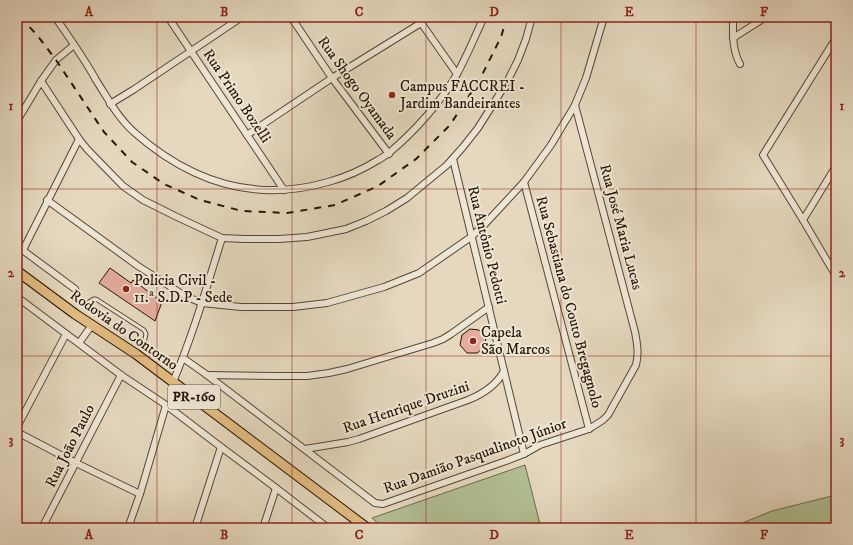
<svg xmlns="http://www.w3.org/2000/svg" width="853" height="545" viewBox="0 0 853 545" font-family="'IM FELL DW Pica',serif">
	<style>
		.green { fill: #b2bf94; stroke: #6b6a4c }
		.building { fill: #e4ac9e; stroke: #241604 }
		.lines { fill: none; stroke-linecap: round; stroke-linejoin: round }
		.service-casing { stroke: #544633; stroke-width: 5 }
		.minor-casing { stroke: #544633; stroke-width: 8 }
		.primary-casing { stroke: #241604; stroke-width: 11 }
		.service { stroke: #eee6d5; stroke-width: 3 }
		.minor { stroke: #eee6d5; stroke-width: 6 }
		.primary { stroke: #e2bc80; stroke-width: 9 }
		.rail { stroke: #241604; stroke-width: 2; stroke-dasharray: 7 7; stroke-linecap: butt }
		.grid { fill: none; stroke: #8f2418; stroke-width: 1; stroke-opacity: 0.55 }
		.poi-dot { fill: #8f2418; stroke: #eee6d5; stroke-width: 1.5 }
		.labels { text-anchor: middle; dominant-baseline: central; stroke-width: 4; stroke-linejoin: round; paint-order: stroke }
		.shield { fill: #eee6d5; stroke: #615443; stroke-width: 1 }
		.shield-label { font-size: 14px; font-weight: bold; fill: #241604 }
		.poi-label { font-size: 15px; fill: #241604; stroke: #eee6d5; text-anchor: start }
		.street-label { font-size: 15px; fill: #241604; stroke: #eee6d5 }
		.neatline { fill: none; stroke: #8f2418; stroke-width: 1.5 }
		.grid-label { font-size: 13px; text-anchor: middle; font-weight: bold; fill: #8f2418 }
	</style>
	<rect width="100%" height="100%" fill="#e5d8bf"/>
	<filter id="stains"><feTurbulence type="fractalNoise" baseFrequency=".005" numOctaves="4"/><feColorMatrix values="0 0 0 0 .2 0 0 0 0 .09 0 0 0 0 .02 0 0 0 .5 -.17"/></filter>
	<radialGradient id="worn" r=".72"><stop offset=".6" stop-color="#630" stop-opacity="0"/><stop offset="1" stop-color="#630" stop-opacity=".3"/></radialGradient>
	<g class="green">
		<polygon points="525,465 541,528 383,528 372,518"/>
		<polygon points="836,495 836,528 730,528 772,511"/>
	</g>
	<g class="building">
		<polygon points="110,268 131,283 133,280 162,302 155,321 99,283"/>
		<polygon points="470,329 479,330 486,338 484,348 477,353 467,353 460,345 462,335"/>
	</g>
	<g class="lines">
		<g class="service-casing">
			<polyline id="service" points="89,302 94,299 96,299 144,330 146,334 144,343"/>
		</g>
		<g class="minor-casing">
			<g id="minor">
				<path d="M55,17c14,20 29,41 41,63 12,19 22,38 39,53 57,50 120,70 193,49 18,-5 34,-12 50,-22 4,-2 8,-5 12,-8 24,-20 51,-50 67,-78 10,-18 18,-38 27,-57"/>
				<polyline points="168,17 284,190"/>
				<polyline points="291,17 332,78 389,154"/>
				<polyline points="417,17 457,74"/>
				<path d="M733,17c0,16 -1,33 7,47"/>
				<polyline points="733,38 766,17"/>
				<polyline points="836,38 763,155 803,220 836,276"/>
				<polyline points="41,81 79,139 87,149 123,186 143,200 177,217 222,238 244,239 279,239 307,237 346,229 366,221 386,211 407,198 447,165 463,147 478,128 497,98 508,80 518,60 526,39 532,17"/>
				<polyline points="110,104 133,90 242,17"/>
				<polyline points="17,121 41,81 56,60 74,45"/>
				<polyline points="247,135 332,78 421,23"/>
				<polyline points="453,159 524,454"/>
				<polyline points="524,182 589,429"/>
				<polyline points="47,200 138,266 185,296 202,303 241,307 293,307 327,303 384,287 419,273 471,237 484,225 524,182 551,145 575,105 586,78 604,17"/>
				<polyline points="803,220 836,166"/>
				<polyline points="17,246 75,289"/>
				<polyline points="23,250 79,139"/>
				<polyline points="17,297 121,375 166,405 221,447 276,488 328,528"/>
				<polyline points="79,343 92,325"/>
				<path d="M183,358l24,17 168,128 8,1 123,-43 18,-7 16,-9 49,-16 14,-9 5,-5 28,-50c3,-12 1,-22 -1,-33l-60,-227"/>
				<polyline points="207,375 275,376 307,376 329,373 347,369 433,343 443,339 451,334 489,307"/>
				<path d="M173,382c20,-47 34,-96 49,-144"/>
				<polyline points="17,427 66,334"/>
				<polyline points="17,432 76,463 140,494"/>
				<path d="M305,449l43,-7 11,-3 109,-39c15,-6 28,-14 36,-29"/>
				<polyline points="42,528 121,375"/>
				<polyline points="128,528 140,494 166,405"/>
				<polyline points="195,528 221,447"/>
				<polyline points="263,528 276,488"/>
			</g>
		</g>
		<g class="primary-casing">
			<polyline id="primary" points="17,271 75,314 136,354 367,528"/>
		</g>
		<use href="#service" class="service"/>
		<use href="#minor" class="minor"/>
		<use href="#primary" class="primary"/>
		<polyline class="rail" points="20,17 37,35 56,60 104,132 132,162 164,184 200,200 242,211 287,213 335,205 378,186 416,159 450,125 480,79 501,37 507,17"/>
	</g>
	<path class="grid" d="M157,17v511M292,17v511M426,17v511M561,17v511M696,17v511M17,189h819M17,356h819"/>
	<g class="poi-dot">
		<circle cx="392" cy="95" r="4"/>
		<circle cx="126" cy="289" r="4"/>
		<circle cx="473" cy="341" r="4"/>
	</g>
	<g class="labels">
		<rect class="shield" x="168" y="385" width="52" height="24" rx="3"/>
		<g class="shield-label">
			<text x="194" y="397">PR-160</text>
		</g>
		<g class="poi-label">
			<text x="400" y="86">Campus FACCREI -<tspan x="400" dy="17">Jardim Bandeirantes</tspan></text>
			<text x="134" y="280">Policia Civil -<tspan x="134" dy="17">11.ª S.D.P - Sede</tspan></text>
			<text x="481" y="332">Capela<tspan x="481" dy="17">São Marcos</tspan></text>
		</g>
		<g class="street-label">
			<text transform="translate(357 88) rotate(54)">Rua Shogo Oyamada</text>
			<text transform="translate(237 96) rotate(56)">Rua Primo Bozelli</text>
			<text transform="translate(621 227) rotate(75)">Rua José Maria Lucas</text>
			<text transform="translate(487 245) rotate(76)">Rua Antônio Pedotti</text>
			<text transform="translate(569 302) rotate(75)">Rua Sebastiana do Couto Bregagnolo</text>
			<text transform="translate(124 330) rotate(35)">Rodovia do Contorno</text>
			<text transform="translate(406 407) rotate(-19)">Rua Henrique Druzini</text>
			<text transform="translate(70 446) rotate(-63)">Rua João Paulo</text>
			<text transform="translate(475 456) rotate(-20)">Rua Damião Pasqualinoto Júnior</text>
		</g>
	</g>
	<rect width="853" height="545" fill="none" stroke="#e5d8bf" stroke-width="44"/>
	<rect x="22" y="22" width="809" height="501" class="neatline"/>
	<g class="grid-label">
		<text x="89" y="16">A</text>
		<text x="224" y="16">B</text>
		<text x="359" y="16">C</text>
		<text x="494" y="16">D</text>
		<text x="629" y="16">E</text>
		<text x="764" y="16">F</text>
		<text x="11" y="110">1</text>
		<text x="842" y="110">1</text>
		<text x="11" y="277">2</text>
		<text x="842" y="277">2</text>
		<text x="11" y="444">3</text>
		<text x="842" y="444">3</text>
		<text x="89" y="539">A</text>
		<text x="224" y="539">B</text>
		<text x="359" y="539">C</text>
		<text x="494" y="539">D</text>
		<text x="629" y="539">E</text>
		<text x="764" y="539">F</text>
	</g>
	<rect width="100%" height="100%" filter="url(#stains)"/>
	<rect width="100%" height="100%" fill="url(#worn)"/>
</svg>
